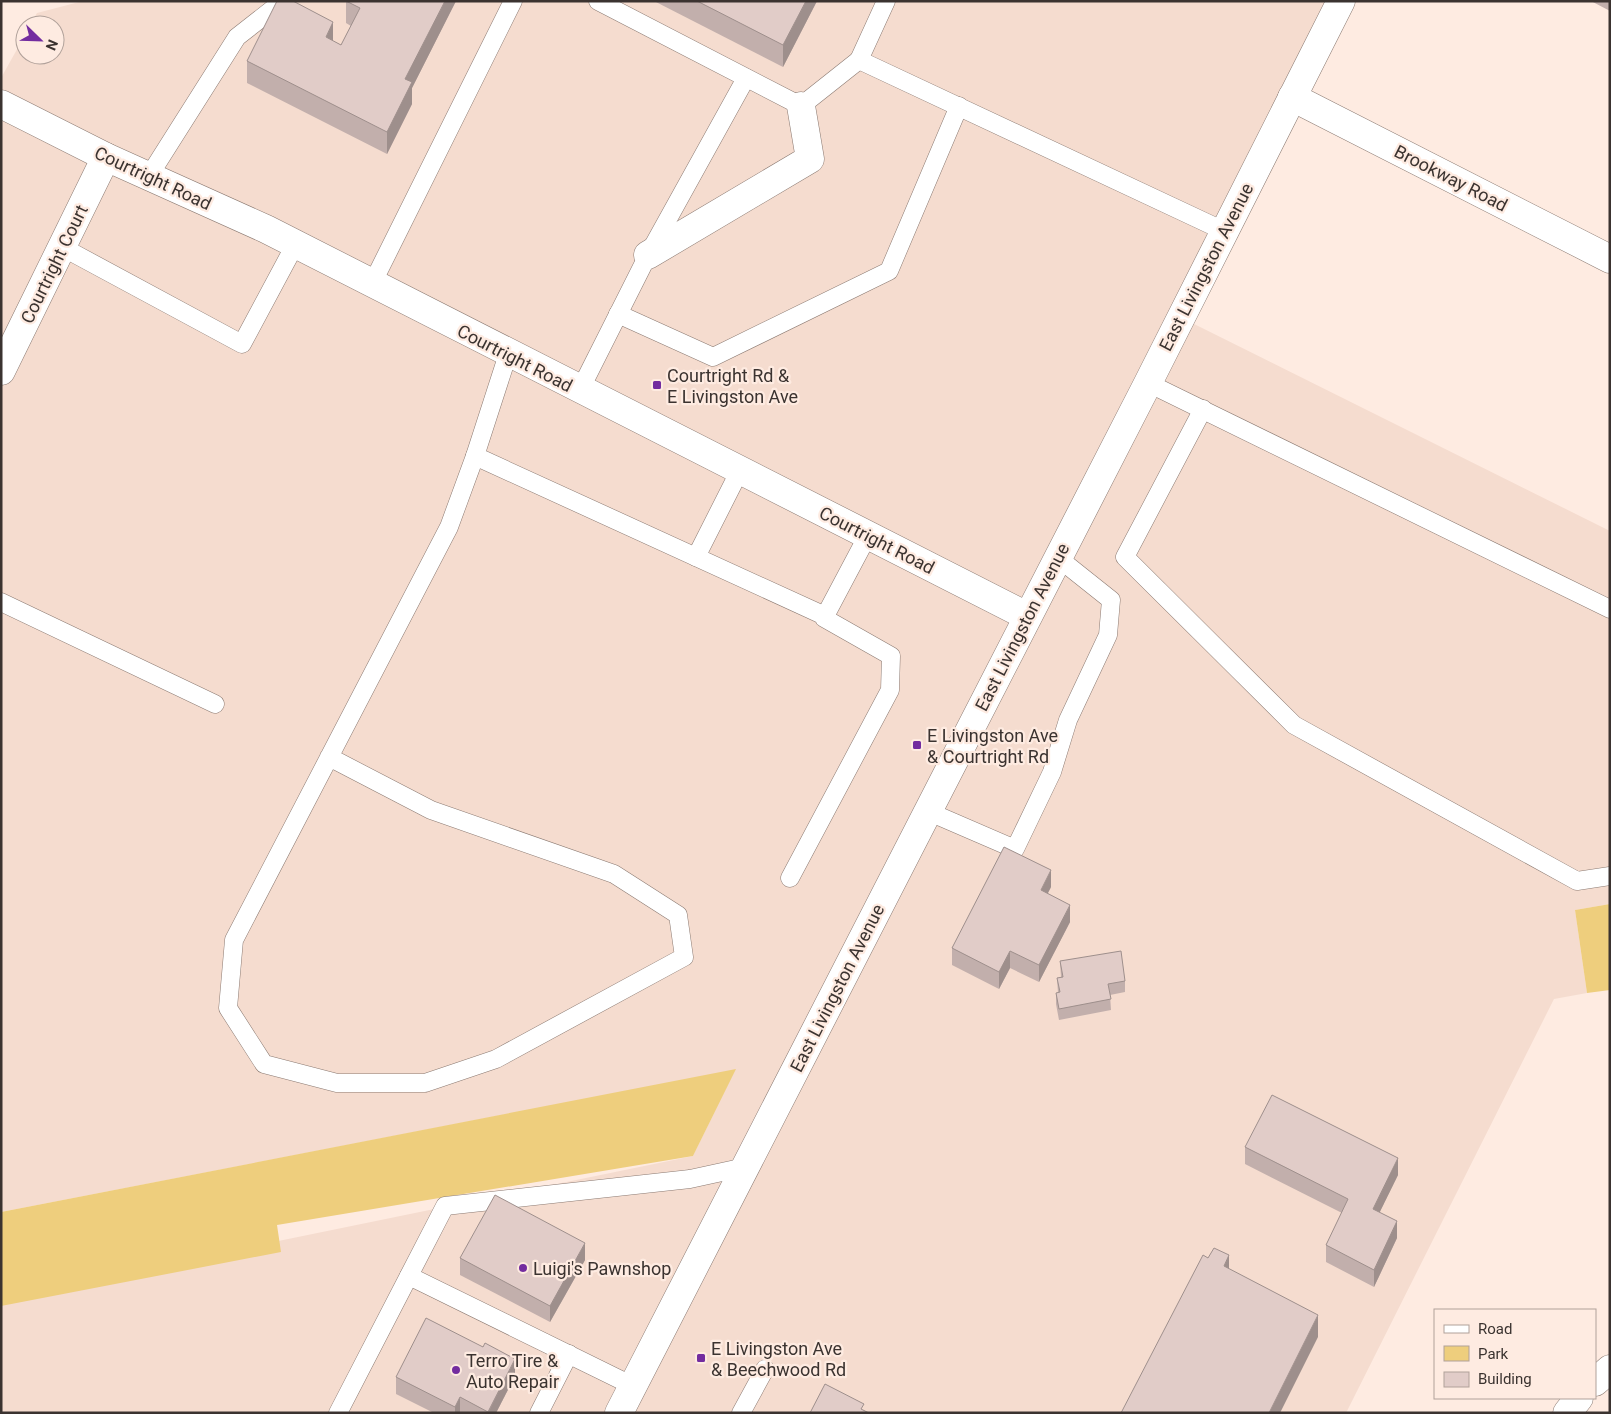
<svg xmlns="http://www.w3.org/2000/svg" width="1611" height="1414" viewBox="0 0 1611 1414" font-family="Roboto,sans-serif">
	<style>
		.built { fill: #f5dccf }
		.green { fill: #eece7d }
		.lines { fill: none; stroke-linecap: round; stroke-linejoin: round }
		.service-casing { stroke: #8b7a72; stroke-width: 19 }
		.minor-casing { stroke: #8b7a72; stroke-width: 29 }
		.tertiary-casing { stroke: #8b7a72; stroke-width: 29 }
		.secondary-casing { stroke: #8b7a72; stroke-width: 29 }
		.service { stroke: #fff; stroke-width: 18 }
		.minor { stroke: #fff; stroke-width: 28 }
		.tertiary { stroke: #fff; stroke-width: 28 }
		.secondary { stroke: #fff; stroke-width: 28 }
		.wall { fill: #c2afac }
		.shaded-wall { fill: #9e8f8c }
		.building { fill: #e1ccc8; stroke: #9e8f8c }
		.poi-dot { fill: #732c9f; stroke: #feebe1; stroke-width: 2 }
		.labels { text-anchor: middle; dominant-baseline: central; stroke-width: 4.5; stroke-linejoin: round; paint-order: stroke }
		.street-label { font-size: 18px; fill: #3b3330; stroke: #feebe1 }
		.poi-label { font-size: 18px; fill: #3b3330; stroke: #feebe1; text-anchor: start }
	</style>
	<rect width="100%" height="100%" fill="#feebe1"/>
	<polygon class="built" points="83,1 1341,1 1180,317 1610,531 1610,904 1575,910 1587,993 1554,999 1346,1413 1,1413 1,1298 693,1156 735,1070 1,1212 1,78 25,35 25,55 55,55 55,25 30,25 37,13"/>
	<g class="green">
		<polygon points="1610,904 1610,990 1587,993 1575,910"/>
		<polygon points="736,1069 693,1156 277,1225 281,1252 1,1306 1,1212"/>
	</g>
	<g class="lines">
		<g class="service-casing">
			<g id="service">
				<polyline points="598,1 801,106 859,60 1224,231"/>
				<polyline points="859,60 886,1"/>
				<polyline points="149,176 237,37 283,1"/>
				<polyline points="62,247 242,344 295,245"/>
				<polyline points="372,284 513,1"/>
				<polyline points="618,314 713,357 889,271 959,106"/>
				<polyline points="508,354 475,456 825,616"/>
				<polyline points="1148,383 1610,609"/>
				<polyline points="580,390 648,255 746,78"/>
				<polyline points="1203,409 1125,557 1294,725 1577,881 1610,876"/>
				<polyline points="696,557 740,470"/>
				<polyline points="1,602 215,704"/>
				<polyline points="329,757 431,810 614,874 678,915 684,957 496,1059 425,1083 337,1083 264,1064 228,1008 234,940 449,527 475,456"/>
				<polyline points="927,811 1015,849 1052,772 1068,720 1108,635 1111,600 1057,557"/>
				<polyline points="790,878 890,690 891,656 824,618 868,535"/>
				<polyline points="409,1276 633,1386"/>
				<polyline points="338,1413 445,1206 690,1179 745,1167"/>
				<polyline points="539,1413 569,1354"/>
				<polyline points="741,1413 765,1369"/>
			</g>
		</g>
		<g class="minor-casing">
			<g id="minor">
				<polyline points="1292,97 1610,259"/>
				<polyline points="648,255 810,159 801,106"/>
				<polyline points="1,371 106,157"/>
				<polyline points="1595,1382 1610,1369"/>
				<polyline points="1567,1413 1579,1398"/>
			</g>
		</g>
		<g class="tertiary-casing">
			<polyline id="tertiary" points="1,104 106,157 266,229 1027,616"/>
		</g>
		<g class="secondary-casing">
			<polyline id="secondary" points="619,1413 1148,383 1341,1"/>
		</g>
		<use href="#service" class="service"/>
		<use href="#minor" class="minor"/>
		<use href="#tertiary" class="tertiary"/>
		<use href="#secondary" class="secondary"/>
	</g>
	<g class="wall">
		<polygon points="346,1 456,1 412,88 412,104 387,154 247,83 247,61 333,41 341,45 351,26 346,23"/>
		<polygon points="654,1 817,1 783,67"/>
		<polygon points="1591,1 1610,1 1610,11"/>
		<polygon points="1051,887 1048,893 1070,922 1039,982 1010,968 999,989 952,965 952,948"/>
		<polygon points="1060,961 1125,981 1125,992 1110,995 1111,1010 1059,1020 1056,1004 1056,993 1058,993 1057,978 1061,977"/>
		<polygon points="1245,1147 1398,1175 1379,1213 1397,1238 1374,1287 1326,1262 1326,1245 1342,1213 1245,1164"/>
		<polygon points="460,1258 585,1260 550,1322 460,1275"/>
		<polygon points="515,1376 496,1413 434,1413 396,1394 396,1377"/>
	</g>
	<g class="shaded-wall">
		<polygon points="445,1 456,1 412,88 412,104 387,154 387,132 405,79"/>
		<polygon points="806,1 817,1 783,67 783,45"/>
		<polygon points="333,22 333,44 326,37"/>
		<polygon points="1051,870 1051,887 1041,906 1041,890"/>
		<polygon points="1070,905 1070,922 1039,982 1039,965"/>
		<polygon points="1010,951 1010,968 999,989 999,972"/>
		<polygon points="1398,1158 1398,1175 1373,1226 1373,1209"/>
		<polygon points="1397,1221 1397,1238 1374,1287 1374,1270"/>
		<polygon points="585,1243 585,1260 550,1322 550,1306"/>
		<polygon points="1229,1255 1229,1277 1224,1266"/>
		<polygon points="1318,1315 1318,1337 1280,1413 1269,1413"/>
		<polygon points="515,1359 515,1376 496,1413 488,1413"/>
		<polygon points="460,1397 460,1413 455,1413 455,1407"/>
	</g>
	<g class="building">
		<polygon points="277,1 293,1 333,22 326,37 341,45 360,8 346,1 445,1 405,79 412,82 387,132 247,61"/>
		<polygon points="697,1 806,1 783,45"/>
		<polygon points="1004,847 1051,870 1041,890 1070,905 1039,965 1010,951 999,972 952,948"/>
		<polygon points="1121,951 1125,981 1108,984 1111,999 1059,1009 1056,993 1060,992 1057,978 1063,977 1060,961"/>
		<polygon points="1272,1095 1398,1158 1373,1209 1397,1221 1374,1270 1326,1245 1348,1199 1245,1147"/>
		<polygon points="495,1195 585,1243 550,1306 460,1258"/>
		<polygon points="1214,1248 1229,1255 1224,1266 1318,1315 1269,1413 1121,1413 1203,1255 1208,1258"/>
		<polygon points="426,1318 483,1347 485,1343 515,1359 488,1412 460,1397 455,1407 396,1377"/>
		<polygon points="825,1384 864,1404 861,1409 869,1413 810,1413"/>
	</g>
	<g class="poi-dot">
		<rect x="652" y="380" width="10" height="10" rx="2.5"/>
		<rect x="912" y="740" width="10" height="10" rx="2.5"/>
		<circle cx="523" cy="1268" r="5"/>
		<rect x="696" y="1353" width="10" height="10" rx="2.5"/>
		<circle cx="456" cy="1370" r="5"/>
	</g>
	<g class="labels">
		<g class="street-label">
			<text transform="translate(153 178) rotate(25)">Courtright Road</text>
			<text transform="translate(1451 178) rotate(27)">Brookway Road</text>
			<text transform="translate(54 264) rotate(-64)">Courtright Court</text>
			<text transform="translate(1206 267) rotate(-63)">East Livingston Avenue</text>
			<text transform="translate(515 358) rotate(27)">Courtright Road</text>
			<text transform="translate(877 540) rotate(27)">Courtright Road</text>
			<text transform="translate(1022 627) rotate(-63)">East Livingston Avenue</text>
			<text transform="translate(837 988) rotate(-63)">East Livingston Avenue</text>
		</g>
		<g class="poi-label">
			<text x="667" y="375">Courtright Rd &amp;<tspan x="667" dy="21">E Livingston Ave</tspan></text>
			<text x="927" y="735">E Livingston Ave<tspan x="927" dy="21">&amp; Courtright Rd</tspan></text>
			<text x="533" y="1268">Luigi's Pawnshop</text>
			<text x="711" y="1348">E Livingston Ave<tspan x="711" dy="21">&amp; Beechwood Rd</tspan></text>
			<text x="466" y="1360">Terro Tire &amp;<tspan x="466" dy="21">Auto Repair</tspan></text>
		</g>
	</g>
	<rect width="1611" height="1414" fill="none" stroke="#3b3330" stroke-width="5"/>
	<rect x="1434" y="1309" width="162" height="90" fill="#feebe1" stroke="#b0a19a"/>
	<rect x="1444" y="1325" width="25" height="8" fill="#ffffff" stroke="#b0a19a"/>
	<text x="1478" y="1334" font-size="15" fill="#3b3330">Road</text>
	<rect x="1444" y="1346" width="25" height="15" fill="#eece7d" stroke="#b0a19a"/>
	<text x="1478" y="1359" font-size="15" fill="#3b3330">Park</text>
	<rect x="1444" y="1372" width="25" height="15" fill="#e1ccc8" stroke="#b0a19a"/>
	<text x="1478" y="1384" font-size="15" fill="#3b3330">Building</text>
	<g transform="translate(40 40) rotate(113)"><circle r="24" fill="#feebe1" stroke="#b0a19a"/>
	<path d="M0-4L9 19L0 12L-9 19Z" fill="#732c9f"/>
	<text y="-8" font-size="14" font-weight="bold" text-anchor="middle" fill="#3b3330">N</text>
	</g>
</svg>
